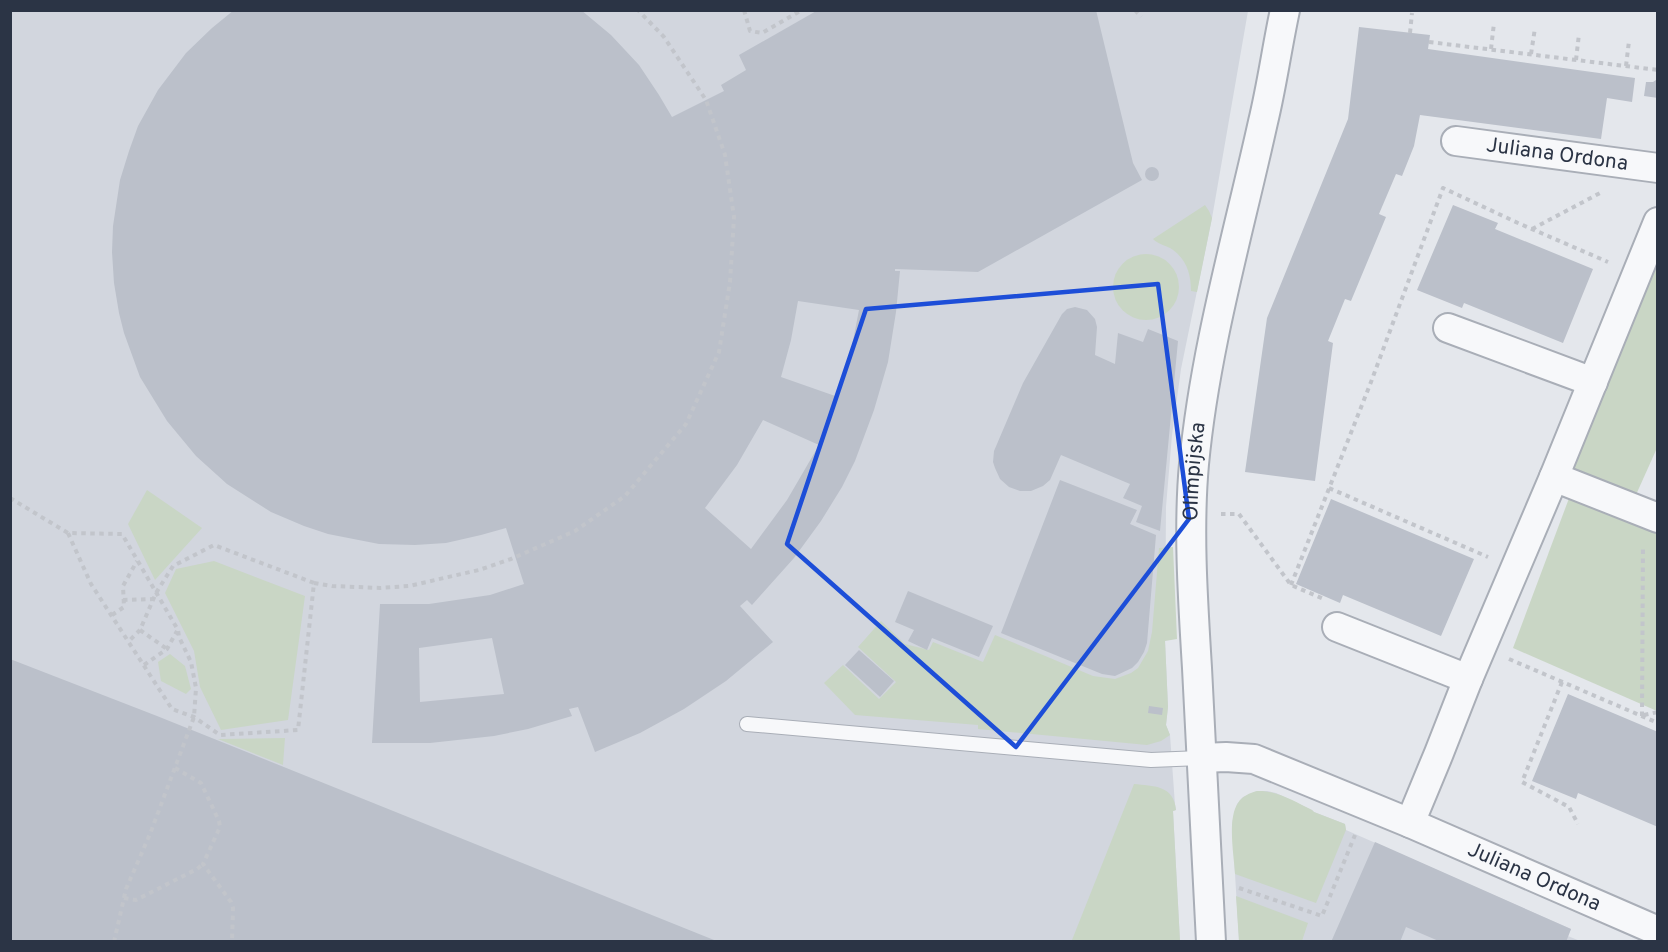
<svg xmlns="http://www.w3.org/2000/svg" width="1668" height="952" viewBox="0 0 1668 952" font-family="Overpass,sans-serif">
	<style>
		.built { fill: #d2d6de }
		.green { fill: #c9d6c5 }
		.building { fill: #bbc0ca; fill-rule: evenodd }
		.lines { fill: none; stroke-linecap: round; stroke-linejoin: round }
		.lane-casing { stroke: #a9aeb7; stroke-width: 16 }
		.street-casing { stroke: #a9aeb7; stroke-width: 32 }
		.path { stroke: #c2c5cb; stroke-width: 4; stroke-dasharray: 4.5 4.5; stroke-linecap: butt }
		.lane { stroke: #f7f8fa; stroke-width: 14 }
		.street { stroke: #f7f8fa; stroke-width: 28 }
		.marked { fill: none; stroke: #1d4ed8; stroke-width: 4.5; stroke-linejoin: round }
		.labels { text-anchor: middle; dominant-baseline: central; stroke-width: 4.5; stroke-linejoin: round; paint-order: stroke }
		.street-label { font-size: 21px; fill: #2b3445; stroke: #f4f6f9 }
	</style>
	<rect width="100%" height="100%" fill="#e4e7ec"/>
	<g class="built">
		<polygon points="10,11 1248,11 1212,218 1181,369 1172,435 1166,507 1165,640 1168,707 1166,725 1170,735 1175,805 1176,810 1173,811 1180,941 11,941"/>
		<polygon points="1257,791 1267,791 1276,793 1312,810 1314,812 1345,824 1346,830 1571,929 1568,936 1580,941 1239,941 1232,823 1237,804 1243,797"/>
	</g>
	<g class="green">
		<path d="M1205,205l4,6 3,7 -15,74 -6,-1c0,-18 -5,-33 -21,-43 -6,-3 -12,-4 -17,-9z"/>
		<circle cx="1146" cy="287" r="33"/>
		<polygon points="1657,257 1657,448 1635,497 1573,470"/>
		<polygon points="147,490 202,528 155,580 128,524"/>
		<polygon points="1571,493 1657,532 1657,711 1513,648"/>
		<polygon points="1173,547 1177,639 1165,641 1168,707 1166,725 1170,735 1161,741 1147,745 978,729 978,725 855,715 824,683 843,665 879,699 896,682 858,647 881,621 905,644 929,650 933,642 983,662 995,635 1093,676 1115,679 1131,673 1138,668 1148,651 1152,632 1159,548"/>
		<polygon points="214,561 305,596 288,720 221,730 200,687 194,651 165,593 176,569"/>
		<polygon points="170,654 185,666 191,689 186,694 161,681 158,662"/>
		<polygon points="285,738 283,765 218,739"/>
		<path d="M1134,784c19,2 40,1 42,26l-3,1 7,130 -102,1 -6,-2z"/>
		<path d="M1257,791c20,-1 38,11 55,19l2,2 31,12 1,6 -30,73 -81,-29c-1,-19 -8,-55 3,-71 4,-7 12,-10 19,-12z"/>
		<polygon points="1236,896 1308,923 1302,941 1239,941"/>
	</g>
	<g class="building">
		<path d="M234,10h347l30,25 28,30 20,30 13,22 52,-26 -3,-6 25,-15 -7,-15 79,-45h278l37,153 9,17 -164,92 -83,-3v2h5l-4,41 -8,50 -14,48 -19,51 -13,26 -21,34 -27,37 -42,47 -5,-5 -7,6 33,36 -47,39 -42,28 -44,24 -45,19 -17,-45 -9,2 3,7 -44,13 -34,7 -64,7h-58l8,-139h49l61,-9 34,-11 -18,-56 -25,7 -35,8 -31,2 -36,-1 -51,-10 -24,-8 -33,-14 -44,-28 -31,-28 -29,-35 -27,-44 -16,-44 -5,-20 -5,-30 -2,-31 1,-26 7,-46 9,-29 9,-25 20,-36 28,-37 26,-25zM798,301l61,9 -9,46 -12,41 -57,-20 10,-37zM763,420l56,25 -32,55 -36,49 -46,-41 32,-43zM492,638l12,56 -84,8 -1,-54z"/>
		<polygon points="1359,27 1430,35 1428,49 1635,78 1632,102 1607,98 1601,139 1420,115 1414,146 1402,176 1396,174 1379,214 1386,217 1351,301 1345,299 1328,341 1333,343 1315,481 1245,472 1267,318 1348,119"/>
		<polygon points="1656,80 1658,80 1658,98 1644,96 1646,82 1653,82"/>
		<circle cx="1152" cy="174" r="7"/>
		<polygon points="1453,205 1498,223 1495,229 1593,269 1563,343 1464,303 1462,308 1417,290"/>
		<polygon points="1075,307 1087,310 1095,319 1097,327 1095,355 1115,364 1118,333 1143,342 1148,329 1178,341 1160,531 1136,522 1142,506 1123,498 1130,484 1061,455 1050,480 1043,486 1031,491 1020,491 1009,487 1000,479 995,468 993,462 994,451 1023,383 1062,314 1067,309"/>
		<polygon points="1060,480 1137,510 1130,524 1156,535 1147,643 1144,652 1138,662 1132,668 1115,676 1102,674 1001,633"/>
		<polygon points="1331,499 1474,559 1441,636 1343,595 1340,603 1296,584"/>
		<polygon points="908,591 993,626 979,657 932,638 927,650 908,641 914,630 895,622"/>
		<polygon points="859,650 894,681 880,697 845,665"/>
		<polygon points="10,659 157,716 719,942 10,942"/>
		<polygon points="1568,694 1658,732 1658,827 1578,793 1576,799 1532,781"/>
		<polygon points="1149,706 1163,708 1162,715 1148,713"/>
		<polygon points="1375,842 1571,929 1566,942 1441,942 1406,927 1400,942 1331,942"/>
	</g>
	<g class="lines">
		<g class="lane-casing">
			<polyline id="lane" points="747,724 1151,760 1201,758"/>
		</g>
		<g class="street-casing">
			<g id="street">
				<path id="s1" d="M1456,141l202,27"/>
				<polyline points="1448,328 1593,382"/>
				<polyline points="1554,477 1658,518"/>
				<polyline points="1337,627 1468,679"/>
				<path id="s2" d="M1201,758l25,-1 28,2 156,64 248,108"/>
				<polyline points="1410,823 1439,753 1468,679 1554,477 1658,222"/>
				<path id="s3" d="M1211,942c-5,-92 -10,-183 -14,-274 -4,-66 -9,-138 -3,-204 11,-116 44,-229 69,-342 9,-37 14,-75 22,-112"/>
			</g>
		</g>
		<g class="path">
			<polyline points="744,10 750,31 762,33 802,10"/>
			<polyline points="1135,10 1141,17"/>
			<polyline points="1410,33 1412,13"/>
			<polyline points="1429,42 1658,70"/>
			<polyline points="1491,49 1494,23"/>
			<polyline points="1531,54 1535,28"/>
			<polyline points="1576,60 1579,34"/>
			<polyline points="1626,66 1629,41"/>
			<polyline points="1532,229 1602,192"/>
			<polyline points="1329,488 1488,557"/>
			<polyline points="10,498 68,533 122,534 178,630 179,637 191,662 196,688 194,717 150,834 126,889 114,942"/>
			<polyline points="1221,514 1239,514 1291,585 1324,599"/>
			<polyline points="68,533 91,584 172,709 194,717 220,735 298,730 314,583 214,545 173,566 156,593 140,630 129,641"/>
			<polyline points="314,583 332,586 380,588 409,586 479,570 511,559 575,531 625,496 686,424 719,352 730,282 734,217 725,155 706,100 664,37 638,10"/>
			<polyline points="1291,585 1371,382 1443,188 1518,223 1608,262"/>
			<polyline points="123,600 154,599"/>
			<polyline points="112,615 124,607 123,586 137,561"/>
			<polyline points="140,630 167,649"/>
			<polyline points="1509,659 1658,723"/>
			<polyline points="144,665 167,649 177,631"/>
			<polyline points="1562,682 1522,782 1569,807 1578,824"/>
			<polyline points="1644,715 1658,712"/>
			<polyline points="1642,716 1643,545"/>
			<polyline points="175,768 201,783 219,821 220,827 203,864 231,902 233,908 232,942"/>
			<polyline points="1239,888 1322,916 1355,835"/>
			<polyline points="124,898 136,900 197,869 203,864"/>
		</g>
		<use href="#lane" class="lane"/>
		<use href="#street" class="street"/>
	</g>
	<path class="marked" d="M1158,284l31,235 -173,228 -229,-203 79,-235z"/>
	<g class="labels">
		<g class="street-label">
			<text stroke="none"><textPath href="#s1" startOffset="102">Juliana Ordona</textPath></text>
			<text stroke="none"><textPath href="#s3" startOffset="471">Olimpijska</textPath></text>
			<text stroke="none"><textPath href="#s2" startOffset="357">Juliana Ordona</textPath></text>
		</g>
	</g>
	<rect width="1668" height="952" fill="none" stroke="#2b3445" stroke-width="24"/>
</svg>
